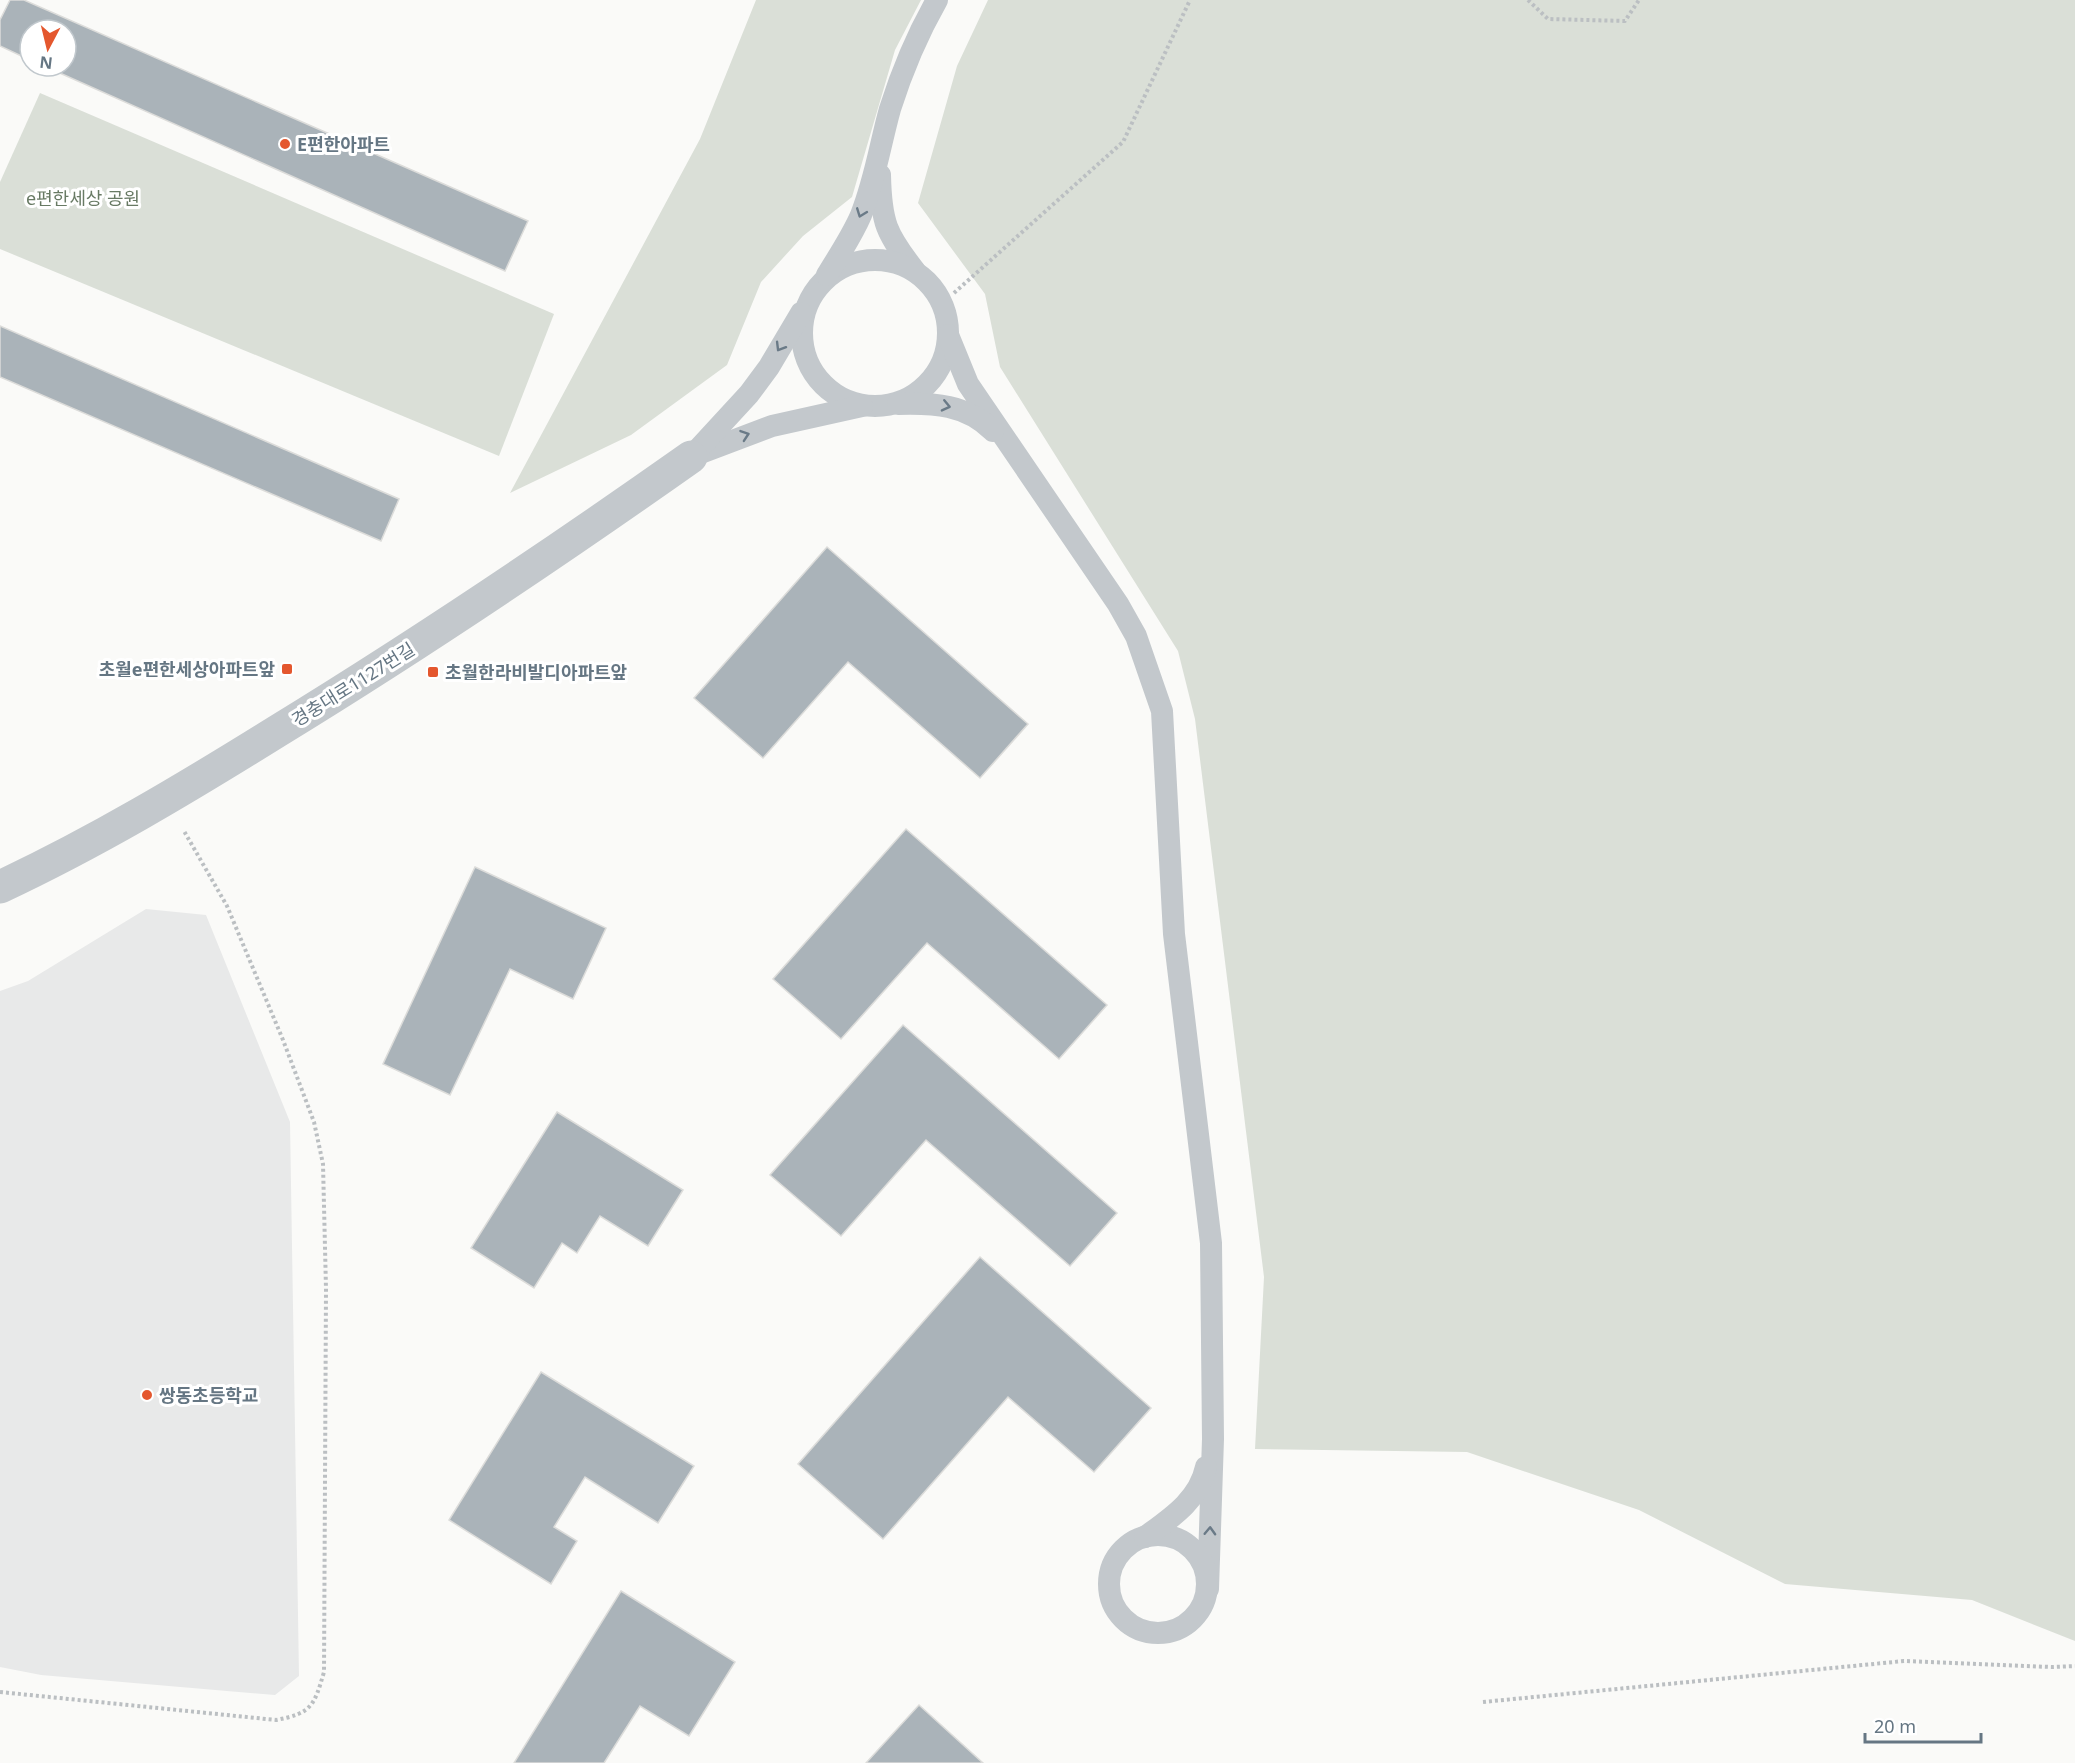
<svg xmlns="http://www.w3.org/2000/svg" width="2075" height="1763" viewBox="0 0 2075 1763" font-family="'Noto Sans','Noto Sans KR',sans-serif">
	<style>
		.built { fill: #e8e9e9 }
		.green { fill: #dadfd7 }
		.building { fill: #aab3b9; stroke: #dcdcda; stroke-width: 1.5 }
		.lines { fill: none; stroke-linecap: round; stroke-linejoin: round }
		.path { stroke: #bbbfc2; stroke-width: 4; stroke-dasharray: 3 3; stroke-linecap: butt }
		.service { stroke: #c3c8cc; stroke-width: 22 }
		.minor { stroke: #c3c8cc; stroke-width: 33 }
		.oneway { stroke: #6a7a87 }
		.poi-dot { fill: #e4572e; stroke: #fff; stroke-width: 2 }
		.labels { text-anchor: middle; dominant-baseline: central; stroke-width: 6; stroke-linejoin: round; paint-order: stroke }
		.poi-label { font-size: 18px; font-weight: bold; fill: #657683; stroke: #fff; text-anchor: start }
		.park-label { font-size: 18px; fill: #687a64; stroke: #fff }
		.street-label { font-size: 18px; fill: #657683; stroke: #fff }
	</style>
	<rect width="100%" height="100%" fill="#fafaf8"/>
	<polygon class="built" points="146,909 206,915 290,1122 299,1676 275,1695 41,1675 0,1667 0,991 28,981"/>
	<g class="green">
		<polygon points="756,0 921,0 895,50 852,197 803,236 761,282 727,365 631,435 510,493 700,139"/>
		<polygon points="988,0 2075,0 2075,1641 1972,1600 1785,1584 1639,1510 1467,1452 1255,1449 1264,1277 1195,719 1178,651 1000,367 985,294 918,203 957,66"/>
		<polygon points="40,93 554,314 499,456 0,249 0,182"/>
	</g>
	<g class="building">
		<polygon points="10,0 24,0 528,221 505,271 44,66 66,66 66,30 30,30 30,60 0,46 0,20"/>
		<polygon points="0,326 399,499 381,541 0,377"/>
		<polygon points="827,547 1028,724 980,778 848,662 763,758 694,698"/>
		<polygon points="906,829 1107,1005 1059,1059 927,943 841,1039 773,979"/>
		<polygon points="475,867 606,928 573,999 510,969 450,1095 383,1064"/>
		<polygon points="903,1025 1117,1213 1070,1266 926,1140 841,1236 770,1175"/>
		<polygon points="557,1112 683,1190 648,1246 600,1216 577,1253 562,1243 534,1288 471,1248"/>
		<polygon points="980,1257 1151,1408 1094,1472 1008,1397 883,1539 798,1464"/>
		<polygon points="541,1372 694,1466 658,1523 585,1477 554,1527 577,1541 551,1584 449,1520"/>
		<polygon points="621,1591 735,1662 689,1736 640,1706 604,1763 514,1763"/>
		<polygon points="919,1705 983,1763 866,1763"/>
	</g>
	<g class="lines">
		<g class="path">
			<polyline points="1528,0 1548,19 1625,21 1639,0"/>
			<polyline points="954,293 1123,142 1190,0"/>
			<path d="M0,1692l276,28c36,-7 38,-14 48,-48l2,-383 -3,-125 -9,-42 -31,-82 -56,-134 -43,-75"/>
			<polyline points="1483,1702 1904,1661 2051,1667 2075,1666"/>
		</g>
		<g class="service">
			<path d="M880,175c1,47 6,59 35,96"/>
			<circle cx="875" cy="333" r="73"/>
			<path d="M827,275c12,-20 25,-39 34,-60 14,-35 19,-70 29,-106 12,-38 27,-74 47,-109"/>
			<polyline points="948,335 968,384 1118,604 1136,636 1162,711 1174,934 1211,1243 1213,1439 1208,1589"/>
			<path d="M898,404c36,-1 68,0 95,27"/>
			<polyline points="698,454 772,426 862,406"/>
			<polyline points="691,457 749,394 769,367 801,313"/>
			<circle cx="1158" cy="1584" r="49"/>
			<path d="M1145,1537c26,-19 54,-37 61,-70"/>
		</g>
		<path class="minor" d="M0,887c96,-45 186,-99 276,-155 142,-87 279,-179 415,-275"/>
	</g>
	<defs><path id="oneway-chevron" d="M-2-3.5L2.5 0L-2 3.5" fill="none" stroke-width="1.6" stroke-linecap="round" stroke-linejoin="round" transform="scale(1.5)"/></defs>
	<g class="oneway">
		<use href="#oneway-chevron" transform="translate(861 213) rotate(111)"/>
		<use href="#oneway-chevron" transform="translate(780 347) rotate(121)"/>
		<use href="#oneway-chevron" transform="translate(946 406) rotate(13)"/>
		<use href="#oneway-chevron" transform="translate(745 435) rotate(-19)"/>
		<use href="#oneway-chevron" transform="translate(1210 1531) rotate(-88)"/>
	</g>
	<g class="poi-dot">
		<circle cx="285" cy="144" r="6"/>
		<rect x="281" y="663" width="12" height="12" rx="3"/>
		<rect x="427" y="666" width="12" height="12" rx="3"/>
		<circle cx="147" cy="1395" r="6"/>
	</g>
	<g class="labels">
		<g class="poi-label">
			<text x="297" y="144">E편한아파트</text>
			<text x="275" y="669" text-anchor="end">초월e편한세상아파트앞</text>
			<text x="445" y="672">초월한라비발디아파트앞</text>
			<text x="159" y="1395">쌍동초등학교</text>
		</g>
		<g class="park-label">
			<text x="83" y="198">e편한세상 공원</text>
		</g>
		<g class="street-label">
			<text transform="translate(353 684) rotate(-32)">경충대로1127번길</text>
		</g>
	</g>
	<g transform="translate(48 48) rotate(187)"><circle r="28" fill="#ffffff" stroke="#c1c8cd" stroke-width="1.5"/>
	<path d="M0-4.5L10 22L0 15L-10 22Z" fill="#e4572e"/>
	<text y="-9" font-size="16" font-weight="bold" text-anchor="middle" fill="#657683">N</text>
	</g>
	<path d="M1865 1733v9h116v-9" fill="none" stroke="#657683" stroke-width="3"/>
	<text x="1874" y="1733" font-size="18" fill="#657683" stroke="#ffffff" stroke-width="4.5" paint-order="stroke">20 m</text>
</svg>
